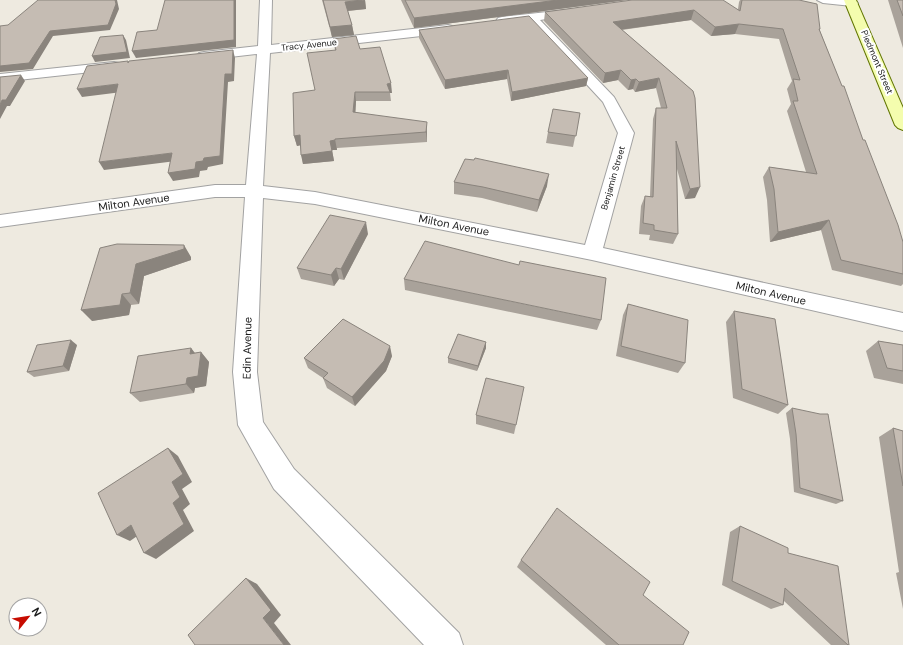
<svg xmlns="http://www.w3.org/2000/svg" width="903" height="645" viewBox="0 0 903 645" font-family="'DM Sans',sans-serif">
	<style>
		.lines { fill: none; stroke-linecap: round; stroke-linejoin: round }
		.street-casing { stroke: #a2a2a2; stroke-width: 2 }
		.secondary-casing { stroke: #617500; stroke-width: 2 }
		.street { fill: #fff; fill-rule: evenodd }
		.secondary { fill: #f4fdae; fill-rule: evenodd }
		.wall { fill: #a9a29a }
		.shaded-wall { fill: #8a847d }
		.building { fill: #c5bcb3; stroke: #8a847d }
		.labels { text-anchor: middle; dominant-baseline: central; stroke-width: 4; stroke-linejoin: round; paint-order: stroke }
		.far-street-label { font-size: 9px; fill: #1b1b1b; stroke: #fff }
		.street-label { font-size: 11px; fill: #1b1b1b; stroke: #fff }
	</style>
	<rect width="100%" height="100%" fill="#eeeae0"/>
	<g class="lines">
		<g class="street-casing">
			<g id="street">
				<polygon points="260,0 272,0 271,45 448,25 452,26 454,29 452,32 448,33 270,53 263,186 315,192 585,245 618,133 603,102 528,21 502,25 498,24 496,21 498,18 502,17 575,9 579,10 581,12 579,14 540,20 614,97 634,133 603,248 903,313 903,331 592,260 315,204 263,198 257,372 263,422 294,469 459,633 463,645 424,645 274,489 238,425 233,372 245,197 215,197 0,227 0,215 215,185 246,185 257,54 204,60 199,59 197,56 199,53 204,52 258,46"/>
				<polygon points="817,0 854,0 858,3 856,5 852,6 823,3"/>
				<polygon points="114,62 119,63 121,66 119,69 0,82 0,74"/>
			</g>
		</g>
		<g class="secondary-casing">
			<polygon id="secondary" points="844,0 856,0 903,108 903,130 898,128 895,125"/>
		</g>
		<use href="#street" class="street"/>
		<use href="#secondary" class="secondary"/>
	</g>
	<g class="wall">
		<polygon points="322,0 365,0 366,9 348,11 352,25 354,35 332,37"/>
		<polygon points="401,0 627,0 414,28"/>
		<polygon points="740,0 799,0 820,29 820,31 903,242 903,284 901,286 832,270 821,230 770,242 767,200 763,177 769,167 806,172 787,111 791,104 787,89 792,81 779,39 735,34 711,36 691,20 622,30 693,91 695,198 685,199 677,169 678,234 673,244 649,240 650,235 639,234 641,206 645,196 650,196 653,119 656,108 661,108 656,88 635,92 633,89 628,90 618,80 603,83 544,21 545,12 738,9 739,2"/>
		<polygon points="888,0 903,0 903,48"/>
		<polygon points="419,30 588,78 586,86 511,101 507,79 445,89 419,38"/>
		<polygon points="333,39 360,49 392,93 390,93 391,101 356,101 355,112 427,132 427,142 337,148 337,150 332,150 334,161 303,164 300,145 297,146 294,136 315,90 335,50"/>
		<polygon points="580,113 573,147 546,143 548,132"/>
		<polygon points="454,182 547,186 537,212 482,198 454,194"/>
		<polygon points="368,234 344,280 339,279 334,286 301,279 297,268"/>
		<polygon points="100,248 191,257 191,260 144,276 139,304 131,305 129,315 92,321"/>
		<polygon points="404,279 601,320 597,330 405,290"/>
		<polygon points="628,304 685,363 678,373 616,356 623,315"/>
		<polygon points="734,311 788,405 778,414 733,398 726,322"/>
		<polygon points="878,341 903,345 903,384 874,378 866,351"/>
		<polygon points="486,342 486,348 477,371 448,363 448,358"/>
		<polygon points="77,345 69,371 34,377 27,372"/>
		<polygon points="191,348 194,353 201,352 209,362 206,386 195,388 194,393 140,402 130,393"/>
		<polygon points="392,356 386,371 355,406 327,388 323,378 308,368 304,358"/>
		<polygon points="792,408 843,501 836,504 794,492 790,439 786,413"/>
		<polygon points="476,415 516,425 514,434 476,424"/>
		<polygon points="893,428 903,431 903,609 896,573 899,572 879,437"/>
		<polygon points="740,526 788,553 849,645 831,645 784,601 783,605 771,609 722,585 730,532"/>
		<polygon points="521,560 643,595 683,645 606,645 517,567"/>
	</g>
	<g class="shaded-wall">
		<polygon points="115,0 117,0 119,9 110,30 53,36 33,69 0,72 0,66 50,31"/>
		<polygon points="234,0 236,0 236,47 136,58 132,51"/>
		<polygon points="365,0 366,9 346,11 345,2"/>
		<polygon points="558,0 627,0 414,28 414,18"/>
		<polygon points="694,10 691,20 611,31 613,22"/>
		<polygon points="739,24 735,34 711,36 715,27"/>
		<polygon points="352,25 354,35 332,37 330,27"/>
		<polygon points="123,35 126,40 130,58 95,62 92,56"/>
		<polygon points="233,50 235,58 234,81 228,82 223,164 208,167 207,170 200,171 199,177 173,181 168,173 204,158 225,74"/>
		<polygon points="508,70 507,79 445,89 445,80"/>
		<polygon points="621,70 618,80 603,83 605,73"/>
		<polygon points="21,75 25,81 10,106 7,106 0,119 0,105 2,100"/>
		<polygon points="588,78 586,86 511,101 512,92"/>
		<polygon points="659,78 656,88 635,92 639,82"/>
		<polygon points="636,79 633,89 628,90 631,80"/>
		<polygon points="391,83 392,93 390,93 387,84"/>
		<polygon points="118,84 122,92 82,97 77,89"/>
		<polygon points="355,92 356,101 355,121 353,112"/>
		<polygon points="427,122 427,142 426,132"/>
		<polygon points="300,135 302,145 297,146 294,136"/>
		<polygon points="335,139 337,150 332,150 334,161 303,164 301,155"/>
		<polygon points="172,153 176,161 104,170 99,162"/>
		<polygon points="549,174 547,186 537,212 539,200"/>
		<polygon points="700,187 695,198 685,199 690,189"/>
		<polygon points="829,220 821,230 770,242 778,232"/>
		<polygon points="366,222 368,234 344,280 341,269"/>
		<polygon points="184,245 191,257 191,260 144,276 139,304 130,293 136,264"/>
		<polygon points="336,268 339,279 334,286 331,275"/>
		<polygon points="122,294 131,305 129,315 92,321 81,310"/>
		<polygon points="71,340 77,345 69,371 63,366"/>
		<polygon points="486,342 486,348 477,371 478,366"/>
		<polygon points="390,346 392,356 386,371 355,406 352,397"/>
		<polygon points="191,348 199,358 190,354"/>
		<polygon points="201,352 209,362 206,386 195,388 194,393 186,384 187,378"/>
		<polygon points="168,448 178,456 192,482 182,489 190,504 183,510 194,531 156,559 144,553 173,503 172,482"/>
		<polygon points="131,525 143,532 130,541 117,535"/>
		<polygon points="246,578 257,584 281,615 274,623 291,645 284,645 263,618"/>
	</g>
	<g class="building">
		<polygon points="38,0 115,0 116,4 108,25 50,31 29,63 0,66 0,26 8,25"/>
		<polygon points="165,0 234,0 234,40 132,51 137,32 157,30"/>
		<polygon points="323,0 362,0 345,2 352,25 330,27"/>
		<polygon points="405,0 558,0 414,18"/>
		<polygon points="632,0 723,0 740,11 742,0 799,0 817,4 820,29 819,29 842,86 844,86 863,140 865,140 898,225 903,242 903,274 841,260 829,220 778,232 774,189 769,167 817,174 793,101 798,101 793,79 800,80 783,29 739,24 715,27 694,10 613,22 693,91 695,98 700,187 690,189 676,141 678,234 654,230 654,225 643,223 645,196 653,197 656,108 667,108 659,78 639,82 636,79 631,80 621,70 605,73 545,12"/>
		<polygon points="897,0 903,0 903,16"/>
		<polygon points="529,16 588,78 512,92 508,70 445,80 419,30"/>
		<polygon points="123,35 127,52 92,56 100,37"/>
		<polygon points="356,36 360,49 380,47 391,83 387,84 390,92 355,92 353,112 427,122 426,132 335,139 335,140 330,141 332,151 301,155 300,135 294,136 293,93 315,90 307,53 336,50 333,39"/>
		<polygon points="233,50 232,74 225,74 220,156 204,158 203,161 196,162 195,169 168,173 172,153 99,162 118,84 77,89 87,66 128,61 128,63 129,61"/>
		<polygon points="21,75 6,100 2,100 0,105 0,77"/>
		<polygon points="553,109 580,113 576,136 548,132"/>
		<polygon points="475,158 549,174 539,200 483,187 454,182 465,159 474,160"/>
		<polygon points="330,215 366,222 341,269 336,268 331,275 297,268"/>
		<polygon points="425,241 519,265 520,261 606,278 601,320 404,279"/>
		<polygon points="117,244 184,245 184,249 136,264 130,293 122,294 120,305 81,310 100,248"/>
		<polygon points="628,304 688,320 685,363 621,346"/>
		<polygon points="734,311 775,319 788,405 742,389"/>
		<polygon points="343,319 390,346 384,361 352,397 323,378 328,373 304,358"/>
		<polygon points="458,334 486,342 478,366 448,358"/>
		<polygon points="71,340 63,366 27,372 37,345"/>
		<polygon points="878,341 903,345 903,371 887,368"/>
		<polygon points="191,348 190,354 201,352 198,376 187,378 186,384 130,393 138,356"/>
		<polygon points="486,378 524,387 516,425 476,415"/>
		<polygon points="792,408 820,414 828,414 843,501 800,488 796,434"/>
		<polygon points="893,428 903,431 903,486"/>
		<polygon points="168,448 183,474 172,482 180,497 173,503 184,524 144,553 131,525 117,535 98,493"/>
		<polygon points="557,508 650,582 643,595 689,632 683,645 619,645 521,560"/>
		<polygon points="740,526 788,548 788,553 838,566 849,645 848,645 785,588 783,605 732,581"/>
		<polygon points="246,578 271,610 263,618 284,645 195,645 188,635"/>
	</g>
	<g class="labels">
		<g class="far-street-label">
			<text transform="translate(309 45) rotate(-6)">Tracy Avenue</text>
			<text transform="translate(877 62) rotate(67)">Piedmont Street</text>
			<text transform="translate(613 178) rotate(-74)">Benjamin Street</text>
		</g>
		<g class="street-label">
			<text transform="translate(134 202) rotate(-8)">Milton Avenue</text>
			<text transform="translate(454 225) rotate(11)">Milton Avenue</text>
			<text transform="translate(771 293) rotate(13)">Milton Avenue</text>
			<text transform="translate(247 348) rotate(-89)">Edin Avenue</text>
		</g>
	</g>
	<g transform="translate(28 617) rotate(60)"><circle r="19" fill="#ffffff" stroke="#a4a4a4"/>
	<path d="M0-3L7 15L0 10L-7 15Z" fill="#c70c00"/>
	<text y="-6" font-size="11" font-weight="bold" text-anchor="middle" fill="#1b1b1b">N</text>
	</g>
</svg>
